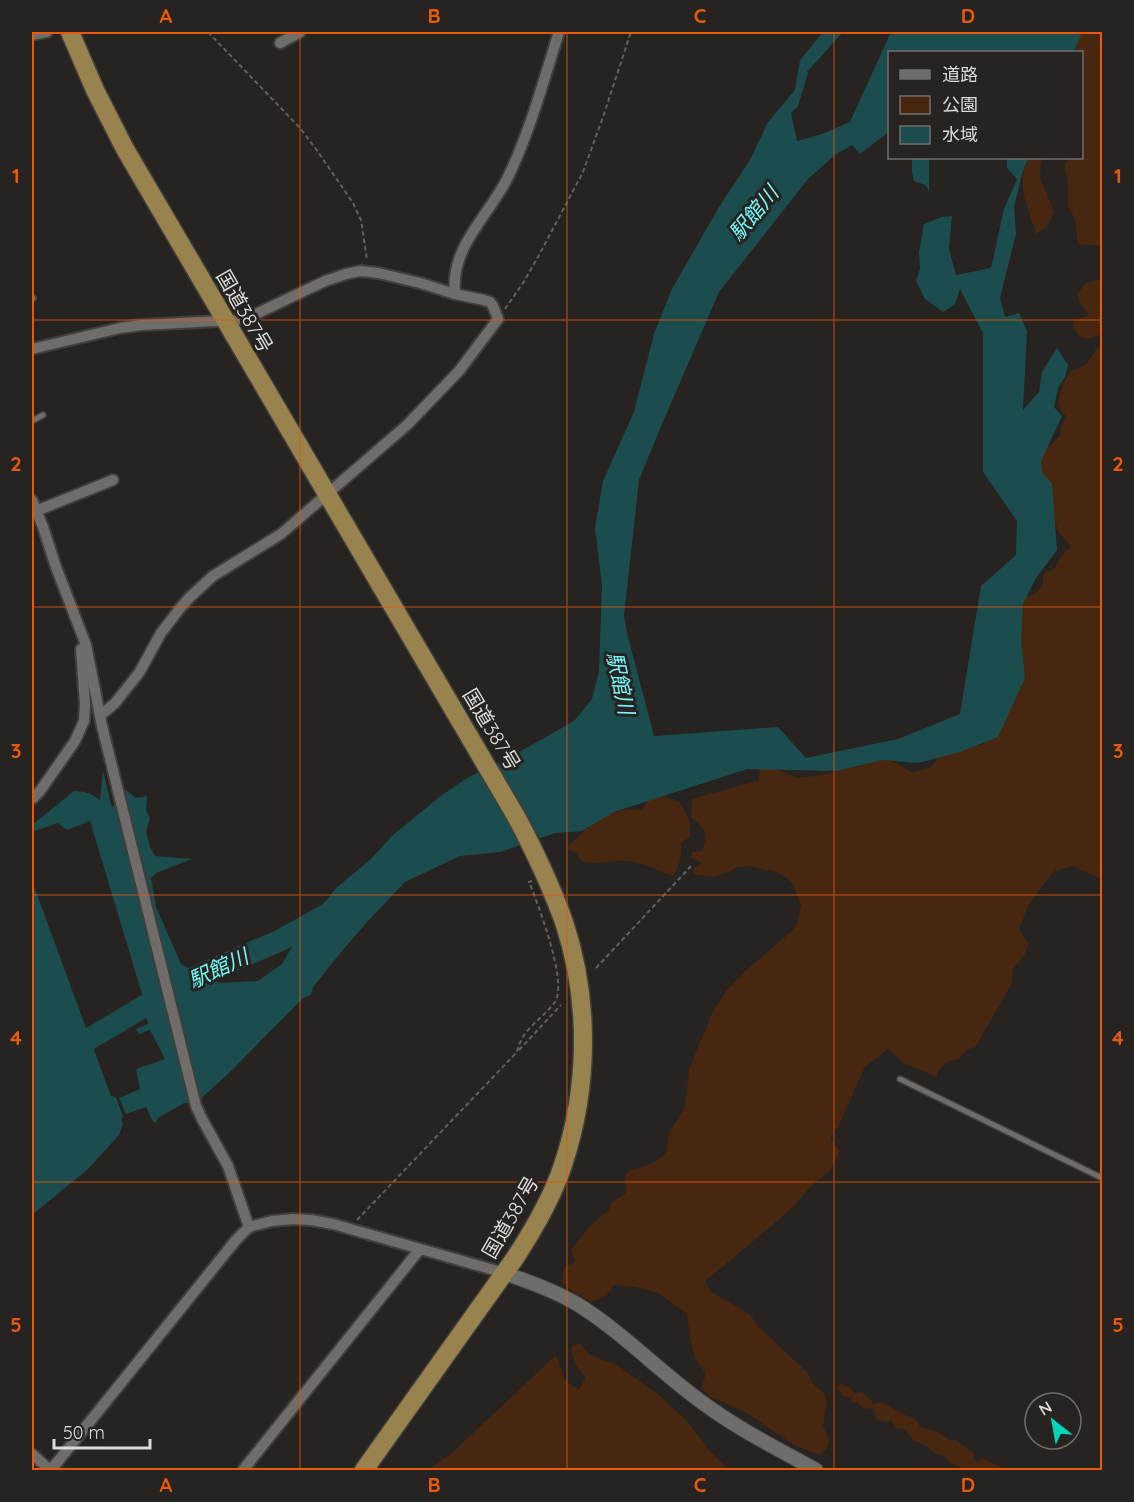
<svg xmlns="http://www.w3.org/2000/svg" width="1134" height="1502" viewBox="0 0 1134 1502" font-family="Quicksand,'Noto Sans JP',sans-serif">
	<style>
		.green { fill: #482710 }
		.water { fill: #1c4d4e }
		.lines { fill: none; stroke-linecap: round; stroke-linejoin: round }
		.river { stroke: #1c4d4e; stroke-width: 22 }
		.service-casing { stroke: #413e3c; stroke-width: 8 }
		.minor-casing { stroke: #413e3c; stroke-width: 14 }
		.tertiary-casing { stroke: #413e3c; stroke-width: 16 }
		.trunk-casing { stroke: #413e3c; stroke-width: 21 }
		.path { stroke: #625f5d; stroke-width: 2; stroke-dasharray: 4.5 3; stroke-linecap: butt }
		.service { stroke: #706c6a; stroke-width: 5 }
		.minor { stroke: #706c6a; stroke-width: 10 }
		.tertiary { stroke: #706c6a; stroke-width: 14 }
		.trunk { stroke: #98824d; stroke-width: 18 }
		.grid { fill: none; stroke: #e8590c; stroke-width: 1.5; stroke-opacity: 0.55 }
		.labels { text-anchor: middle; dominant-baseline: central; stroke-width: 6; stroke-linejoin: round; paint-order: stroke }
		.street-label { font-size: 20px; fill: #dedcda; stroke: #262321 }
		.water-label { font-size: 21px; font-style: italic; fill: #72f8fa; stroke: #262321 }
		.neatline { fill: none; stroke: #e8590c; stroke-width: 2 }
		.grid-label { font-size: 20px; text-anchor: middle; font-weight: bold; fill: #e8590c }
	</style>
	<rect width="100%" height="100%" fill="#262321"/>
	<g class="green">
		<polygon points="1080,32 1102,32 1102,246 1078,244 1075,219 1068,206 1068,180 1065,169 1065,164 1070,158 1082,158 1082,52 1075,52"/>
		<polygon points="1028,158 1044,158 1041,162 1040,177 1054,212 1047,227 1036,234 1024,196 1022,176"/>
		<polygon points="1102,266 1102,338 1099,335 1087,339 1080,337 1073,327 1075,320 1089,315 1079,302 1077,294 1086,283 1100,279"/>
		<path d="M1102,345v534l-29,-13 -19,5 -25,33 -10,25 9,15 -3,10 -12,15 -1,14 -36,63 -10,5 -7,8 -13,3 -8,10 -1,5 -32,-13 -17,-15 -23,18 -26,58 -9,13 10,13 -10,20 -17,13 -19,22 -26,23 -63,52 6,11 39,22 7,11 51,48 4,10 12,10 3,8 -4,25 6,13 -2,10 -9,6 -24,-10 -45,-31 -40,-18 -8,-9 5,-13 -12,-18 -4,-19 -3,-23 -29,-21 -22,-6 -22,-2 -7,10 -16,7 -18,-10 -11,-10 2,-14 11,-6 -4,-12 18,-23 20,-17 2,-7 15,-10 -1,-11 1,-8 4,-3 23,-8 13,-10 3,-20 16,-26 4,-37 10,-26 14,-32 13,-21 18,-19 47,-40 6,-8 4,-19 -8,-20 -6,-7 -10,-6 -29,-6 -11,1 -6,4 -16,6 -22,-3 1,-6 8,-5 -11,-5 1,-6 10,-1c7,-18 3,-23 -11,-34l1,-18 67,-19 1,-15 17,4 20,9 26,-3 19,-6 15,-2 16,-7 13,-2 26,14 18,-4 10,-12 43,-12 15,-21 24,-124c14,-5 22,-9 21,-25l12,-6 5,-10 11,-12 -13,-15 -8,-27 -9,-20 -1,-33 13,-8 7,-7 1,-9 5,-11 -4,-4 -4,-9 5,-20 7,-11 17,-8 9,-15z"/>
		<path d="M663,797l16,5c8,12 13,21 11,35l-9,6c1,13 -1,23 -8,33 -15,-6 -34,-15 -50,-15 -14,0 -29,4 -42,0l-5,-9 -10,-3c18,-20 46,-45 75,-38l8,-12z"/>
		<path d="M580,1343l10,12 27,10 41,29 30,28 21,28 20,20h-301l25,-18 103,-97 9,25 14,10 7,-13c-9,-9 -13,-16 -15,-30z"/>
		<path d="M841,1383l9,5 4,5 8,-1c4,5 9,7 11,12l8,-2 36,19 3,6c11,3 20,4 29,13h7l19,14 -2,5 4,3 6,-4 23,12h-39l-17,-7 -3,-4 -7,-5h-3l-5,-3 -5,-5 -13,-5 -9,-12 -9,-1 -5,-8 -4,2 -10,-2 -2,-5v-4l-2,-3 -9,1 -6,-6 -7,-1 -1,-4 -8,-3 -6,-9z"/>
	</g>
	<g class="water">
		<path d="M823,32h20l-35,39 -2,-2 2,4 -10,33 -7,7 6,28 25,-7 28,-12 41,-90h191l-8,20h-73l-1,-2 -4,2h-106l-1,80 -29,22 -8,-9 -17,10 -27,24 -89,113 -60,139 -20,49 -15,135 3,18 27,103 124,-9 28,31 92,-19 62,-25 21,-128 35,-31 1,-34 -34,-49v-139l-23,-44 -5,15 -12,8 -18,-13 -9,-18 4,-12 -1,-17 5,-28 18,-7 10,-1 -3,33 7,26 35,-7 13,-59 13,-30 -10,-11v-10h21l-6,16 -8,33 2,27 -16,64 5,19 14,-4 8,18 -4,79 16,-18 3,-20 15,-24 11,17 -3,12 -7,11 -4,19 8,9 -21,45 1,12 10,10 5,67 -21,28 -13,26 -2,35 4,39 -27,59 -38,15 -42,11 -36,-3 -45,11 -90,-2 -133,43 -32,19 -27,2 -55,19 -40,4 -55,26 -38,40 -25,29 -29,36 -2,8 -8,3 -73,74 -34,31h-12l-26,15 -2,5 -4,-3 -6,-13 -20,7 -7,-16 21,-9 -4,-20 29,-10 -15,-29 -11,4 -3,-5 12,-5 -2,-8 2,-2 -58,-193 -23,9 -9,-7 -26,9v-7l42,-34c11,0 18,3 26,9l3,-29 9,36 11,-10 -2,-3 5,-4 10,8 11,-2 -1,14 4,8 -4,13 4,16 5,9 37,3 -36,14 -5,5 5,29 25,57 10,6 29,13 38,-2 24,-17 17,-29 37,-47 35,-29 22,-24 49,-40 27,-18 45,-22 60,-34 18,-22 7,-28 3,-86 -7,-57 8,-47 31,-69 20,-78 18,-45 47,-82 31,-47 18,-38 27,-32 5,-30z"/>
		<polygon points="912,158 929,158 929,192 926,185 914,181 912,172"/>
		<polygon points="32,881 111,1096 116,1097 123,1117 121,1119 123,1124 119,1135 88,1169 32,1215"/>
	</g>
	<g class="lines">
		<polyline class="river" points="32,1073 192,978 279,941 331,912"/>
		<g class="service-casing">
			<g id="service">
				<polyline points="32,298 33,298"/>
				<polyline points="32,421 43,415"/>
				<polyline points="900,1079 1102,1178"/>
			</g>
		</g>
		<g class="minor-casing">
			<g id="minor">
				<polyline points="32,35 47,32"/>
				<polyline points="280,43 300,32"/>
				<path d="M455,294c-5,-47 33,-77 52,-115 22,-44 37,-100 52,-147"/>
				<polyline points="32,349 120,328 142,325 237,320 258,313 325,281 346,274 360,271 378,273 420,283 455,294 484,300 490,302 493,306 498,319 459,371 407,425 281,534 213,576 190,597 181,607 161,633 139,673 115,703 100,716"/>
				<polyline points="32,500 43,527 56,567 86,645 102,726 196,1106 202,1119 228,1166 249,1227"/>
				<polyline points="36,511 113,480"/>
				<polyline points="32,799 40,791 75,741 84,721 85,704 81,649"/>
				<polyline points="32,1454 50,1470"/>
				<polyline points="51,1470 236,1240 249,1227 272,1221 293,1219 311,1220 333,1224 501,1272"/>
				<polyline points="243,1470 420,1249"/>
			</g>
		</g>
		<g class="tertiary-casing">
			<path id="tertiary" d="M501,1272c26,9 52,18 76,32 44,27 83,68 126,99 35,26 75,46 113,67"/>
		</g>
		<g class="trunk-casing">
			<path id="trunk" d="M70,32l25,58 30,59 392,669c18,34 34,68 47,104 26,78 25,165 -1,243 -11,33 -29,64 -48,93l-151,212"/>
		</g>
		<g class="path">
			<polyline points="208,32 300,128 316,149 353,203 358,214 361,220 367,260"/>
			<polyline points="505,309 523,283 538,257 583,172 603,117 631,32"/>
			<polyline points="596,968 693,864"/>
			<polyline points="519,1050 561,1005"/>
			<path d="M357,1220l160,-168c5,-24 25,-32 38,-50 13,-20 -17,-98 -26,-120l3,-1"/>
		</g>
		<use href="#service" class="service"/>
		<use href="#minor" class="minor"/>
		<use href="#tertiary" class="tertiary"/>
		<use href="#trunk" class="trunk"/>
	</g>
	<path class="grid" d="M300,32v1438M567,32v1438M834,32v1438M32,320h1070M32,607h1070M32,895h1070M32,1182h1070"/>
	<g class="labels">
		<g class="street-label">
			<text transform="translate(245 311) rotate(60)">国道387号</text>
			<text transform="translate(492 729) rotate(59)">国道387号</text>
			<text transform="translate(510 1217) rotate(-60)">国道387号</text>
		</g>
		<g class="water-label">
			<text transform="translate(753 213) rotate(-50)">駅館川</text>
			<text transform="translate(621 683) rotate(78)">駅館川</text>
			<text transform="translate(218 968) rotate(-25)">駅館川</text>
		</g>
	</g>
	<rect width="1134" height="1502" fill="none" stroke="#262321" stroke-width="66"/>
	<rect x="888" y="51" width="195" height="108" fill="#262321" stroke="#706d6b" stroke-width="1.5"/>
	<rect x="900" y="70" width="30" height="9" fill="#706c6a" stroke="#706d6b" stroke-width="1.5"/>
	<text x="942" y="81" font-size="18" fill="#dedcda">道路</text>
	<rect x="900" y="96" width="30" height="18" fill="#482710" stroke="#706d6b" stroke-width="1.5"/>
	<text x="942" y="111" font-size="18" fill="#dedcda">公園</text>
	<rect x="900" y="126" width="30" height="18" fill="#1c4d4e" stroke="#706d6b" stroke-width="1.5"/>
	<text x="942" y="141" font-size="18" fill="#dedcda">水域</text>
	<g transform="translate(1053 1421) rotate(329)"><circle r="28" fill="#262321" stroke="#706d6b" stroke-width="1.5"/>
	<path d="M0-4.5L10 22L0 15L-10 22Z" fill="#03d5b6"/>
	<text y="-9" font-size="16" font-weight="bold" text-anchor="middle" fill="#dedcda">N</text>
	</g>
	<path d="M54 1439v9h96v-9" fill="none" stroke="#dedcda" stroke-width="3"/>
	<text x="63" y="1439" font-size="18" fill="#dedcda" stroke="#262321" stroke-width="4.5" paint-order="stroke">50 m</text>
	<rect x="33" y="33" width="1068" height="1436" class="neatline"/>
	<g class="grid-label">
		<text x="166" y="23">A</text>
		<text x="434" y="23">B</text>
		<text x="700" y="23">C</text>
		<text x="968" y="23">D</text>
		<text x="16" y="183">1</text>
		<text x="1118" y="183">1</text>
		<text x="16" y="471">2</text>
		<text x="1118" y="471">2</text>
		<text x="16" y="758">3</text>
		<text x="1118" y="758">3</text>
		<text x="16" y="1045">4</text>
		<text x="1118" y="1045">4</text>
		<text x="16" y="1332">5</text>
		<text x="1118" y="1332">5</text>
		<text x="166" y="1492">A</text>
		<text x="434" y="1492">B</text>
		<text x="700" y="1492">C</text>
		<text x="968" y="1492">D</text>
	</g>
</svg>
